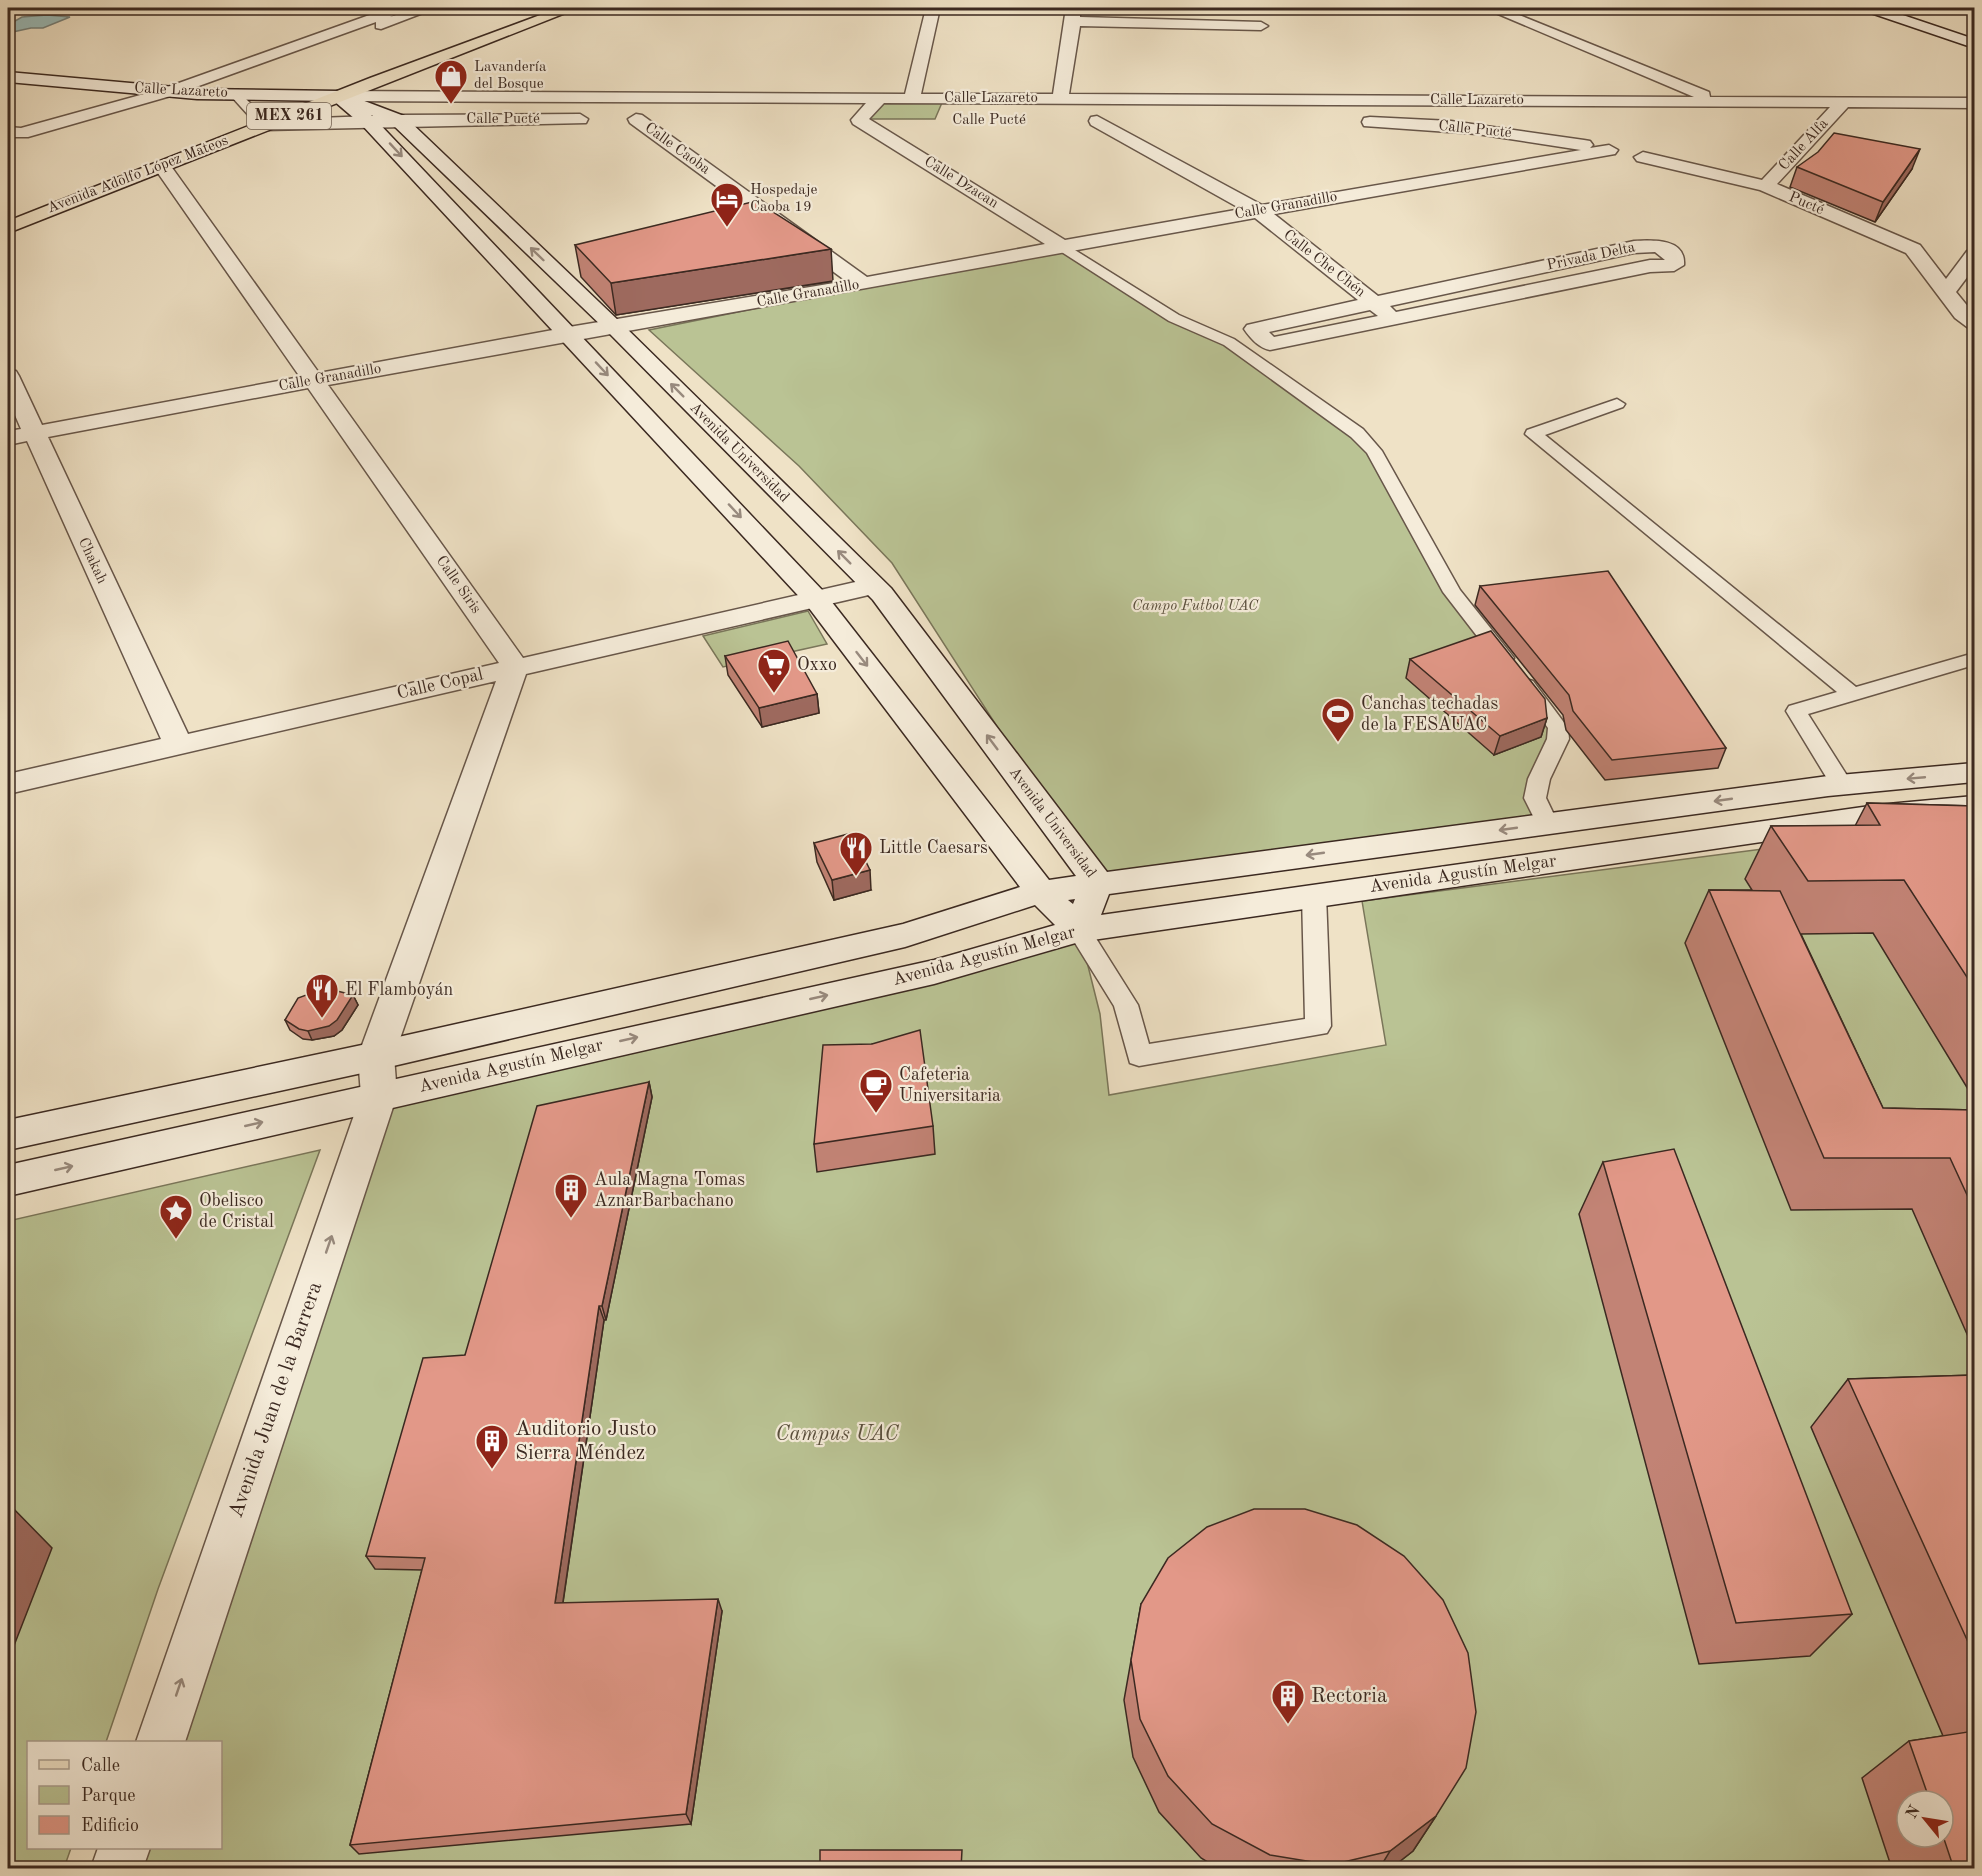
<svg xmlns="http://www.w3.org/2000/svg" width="1982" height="1876" viewBox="0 0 1982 1876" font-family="'Old Standard TT',serif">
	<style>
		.green { fill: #bac394; stroke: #7a765a; stroke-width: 1.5; fill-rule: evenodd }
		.water { fill: #9bbdbb; stroke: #75827d; stroke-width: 1.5 }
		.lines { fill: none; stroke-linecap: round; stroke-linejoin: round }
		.lane-casing { stroke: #68574a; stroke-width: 3 }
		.street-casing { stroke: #68574a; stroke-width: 3 }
		.secondary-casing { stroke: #3b2921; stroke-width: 3 }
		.primary-casing { stroke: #3b2921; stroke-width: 3 }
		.lane { fill: #f5ecda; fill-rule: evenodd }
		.street { fill: #f5ecda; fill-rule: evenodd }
		.secondary { fill: #f5ecda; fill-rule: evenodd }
		.primary { fill: #efe2c6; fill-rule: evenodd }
		.wall { fill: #c28375; stroke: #3b2921; stroke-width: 1.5; fill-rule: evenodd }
		.shaded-wall { fill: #9e6a5f; stroke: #3b2921; stroke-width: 1.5 }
		.building { fill: #e29888; stroke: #3b2921; stroke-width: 1.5 }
		.oneway { stroke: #988a7e }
		.labels { text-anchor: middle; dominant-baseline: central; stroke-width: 4.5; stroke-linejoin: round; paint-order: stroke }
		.far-poi-label { font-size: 15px; fill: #3b2921; stroke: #f5ecda; text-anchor: start }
		.far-street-label { font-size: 15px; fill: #3b2921; stroke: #f5ecda }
		.far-park-label { font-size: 15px; font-style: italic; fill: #5b503e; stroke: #f5ecda }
		.shield { fill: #f5ecda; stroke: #736458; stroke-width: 1.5 }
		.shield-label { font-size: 16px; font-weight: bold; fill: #3b2921 }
		.poi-label { font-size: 18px; fill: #3b2921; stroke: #f5ecda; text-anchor: start }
		.street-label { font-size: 18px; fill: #3b2921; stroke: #f5ecda }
		.near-street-label { font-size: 21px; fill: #3b2921; stroke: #f5ecda }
		.near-poi-label { font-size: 21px; fill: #3b2921; stroke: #f5ecda; text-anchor: start }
		.near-park-label { font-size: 21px; font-style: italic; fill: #5b503e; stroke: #f5ecda }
	</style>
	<rect width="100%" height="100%" fill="#efe2c6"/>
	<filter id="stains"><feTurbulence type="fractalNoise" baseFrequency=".00333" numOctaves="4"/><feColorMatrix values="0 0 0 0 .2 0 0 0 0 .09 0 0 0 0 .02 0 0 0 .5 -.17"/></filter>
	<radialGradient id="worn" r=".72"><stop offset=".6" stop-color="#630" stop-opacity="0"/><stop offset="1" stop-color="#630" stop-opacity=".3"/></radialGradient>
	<g class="green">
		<polygon points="884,98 944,98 935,119 863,119"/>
		<polygon points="1062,246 1174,318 1229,342 1357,433 1452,592 1558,739 1535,798 1547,823 1097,882 892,563 799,466 649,330"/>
		<polygon points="808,611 827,644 723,667 703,636"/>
		<path d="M1939,826l35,56v986h-1859l7,-20h98v-106h-62l221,-647 700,-165 21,84 9,81 277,-50 -24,-144zM1907,1801h36v36h-36z"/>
		<polygon points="320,1150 158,1589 106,1742 28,1742 28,1848 71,1848 64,1868 8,1868 8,1221"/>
	</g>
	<polygon class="water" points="47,15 70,17 43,28 31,28 8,33 8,25 22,17"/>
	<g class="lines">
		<g class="lane-casing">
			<g id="lane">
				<polygon points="231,92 239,92 258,111 258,117 250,117 231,96"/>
				<polygon points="1062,242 1179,315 1234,339 1363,429 1382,451 1460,590 1511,654 1514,658 1511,662 1497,662 1443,592 1367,453 1351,437 1224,345 1169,321 1057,249 1057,243"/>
				<polygon points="1617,399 1625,404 1623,407 1545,435 1856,687 1974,653 1974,665 1808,714 1853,785 1850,790 1834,790 1786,711 1789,706 1837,692 1525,434 1527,430"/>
				<polygon points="1526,679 1533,681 1568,728 1569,739 1550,779 1546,798 1558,823 1555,828 1547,830 1539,828 1524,798 1528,779 1547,739 1548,728 1516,685 1519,681"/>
				<polygon points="1314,887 1322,889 1326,895 1331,1026 1327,1033 1139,1066 1130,1063 1114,1006 1067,930 1071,924 1079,921 1087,924 1138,1005 1149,1044 1305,1019 1302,895 1306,889"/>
			</g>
		</g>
		<g class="street-casing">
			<g id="street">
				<polygon points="389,8 408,8 390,17 417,8 436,8 381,29 376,28 376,22 174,95 28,137 8,137 8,127 21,128 162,89"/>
				<path d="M926,8h14l-19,86h132l13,-86h14v9l181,5 7,4 -7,4 -181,-4 -11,68 625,3 -210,-89h18l207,84 1,5 264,1v10l-126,-1 -71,77 143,61 26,34 21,-28 7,-2v19l-18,24 18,22v15l-7,-2 -12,-9 -49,-65 -146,-63 -123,-29 -3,-4 9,-5 119,28 68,-73 -946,-4 -15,16 196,121 176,-31 -150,-84 -2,-4 2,-4 6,-1 165,89 319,-55 -104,-16 -113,-8 -2,-4 2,-4 6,-1 81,4 133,19 6,1 3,4 -3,3 19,-3 9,5 -3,4 -341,60 104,82 256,-55c19,-1 52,-3 50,24l-10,6 -24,1 -380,78c-11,-2 -20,-12 -26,-21l3,-4 111,-25 -103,-82 -927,167 195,273 350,-80 9,2 4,6 -4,6 -9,2 -347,80 -132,382 3,39 -212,647h-49l225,-647 -3,-39 138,-375 -488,113v-20l153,-35 -134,-298 -19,4v-14l13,-2 -13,-30v-29l8,1 3,5 23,49 258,-48 -147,-211 9,-5 6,1 151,211 250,-46 277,-46 -216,-158 -2,-4 8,-5 6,1 225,162 178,-33 -192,-120 -2,-4 15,-17 -528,-2 -8,-5 8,-5 567,3zM1655,252l10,8h-15l-254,52 -6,-6 244,-53zM1370,310l8,6 -104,21 -5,-5zM308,388l191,275 -311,71 -140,-297z"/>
				<polygon points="580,114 588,119 586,123 265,130 257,125 265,120 398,115"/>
				<polygon points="98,1848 150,1848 143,1868 91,1868"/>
			</g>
		</g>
		<g class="secondary-casing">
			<g id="secondary">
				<polygon points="1863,8 1882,8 1974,39 1974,48 1865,11"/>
				<path d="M8,72l189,17 141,2 66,25 217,207 270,265 216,284 721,-96 146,-13v19l-146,14 -719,98 -8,21 776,-110 97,-9v20l-97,9 -798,117 -145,42 -926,212v-31l926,-205 121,-35 -20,-20 -130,42 -529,123 -368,80v-30l368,-78 527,-118 117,-37 -214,-283 -444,-479 -28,-24 -137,-2 -189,-17zM371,115l21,9 215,207 266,269 203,276 -27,4 -225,-288zM1075,899l-2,5 -5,-4z"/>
			</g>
		</g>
		<g class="primary-casing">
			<polygon id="primary" points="559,8 578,8 8,233 8,221 370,78"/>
		</g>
		<use href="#lane" class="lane"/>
		<use href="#street" class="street"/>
		<use href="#secondary" class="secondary"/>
		<use href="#primary" class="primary"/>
	</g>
	<g class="wall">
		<polygon points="1797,167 1912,169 1875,222 1790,187"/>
		<polygon points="575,245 833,281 616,315 581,277"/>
		<polygon points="1480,586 1726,748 1718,768 1605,780 1566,730 1563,715 1475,605"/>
		<polygon points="725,656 817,694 819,713 762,727 728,675"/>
		<polygon points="1410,659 1547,718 1541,737 1494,755 1406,678"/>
		<polygon points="1867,803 1974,806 1974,1099 1873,933 1801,934 1883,1108 1974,1110 1974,1350 1912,1209 1791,1210 1685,943 1709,890 1752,890 1745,879 1771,826 1855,826"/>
		<polygon points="814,843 871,890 834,900 817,862"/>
		<polygon points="353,995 358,1005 342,1030 334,1036 312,1040 303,1039 290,1030 285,1020"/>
		<polygon points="872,1044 933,1126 935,1154 817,1172 814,1144"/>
		<polygon points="649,1082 652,1097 606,1320 604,1320 563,1603 722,1611 691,1824 359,1854 350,1845 422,1570 375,1569 366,1556 465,1355"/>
		<polygon points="1603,1162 1852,1614 1810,1656 1699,1664 1579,1214"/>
		<path d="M1974,1375v494h-82l-30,-91 47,-37 34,-5 -132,-309 37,-48zM1907,1801h36v36h-36z"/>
		<polygon points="1141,1604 1436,1816 1413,1851 1390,1869 1219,1869 1201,1858 1159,1812 1133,1757 1124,1700"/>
	</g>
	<g class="shaded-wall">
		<polygon points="1920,149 1912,169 1875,222 1883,202"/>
		<polygon points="831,249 833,281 616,315 611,283"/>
		<polygon points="817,694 819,713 762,727 759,708"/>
		<polygon points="1547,718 1541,737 1494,755 1500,736"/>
		<polygon points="870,870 871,890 834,900 832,880"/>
		<polygon points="353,995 358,1005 342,1030 334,1036 312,1040 308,1031"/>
		<polygon points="649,1082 652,1097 606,1320 602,1306"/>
		<polygon points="599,1306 604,1320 561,1615 555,1603"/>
		<polygon points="8,1503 52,1548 8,1661"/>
		<polygon points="718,1599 722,1611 691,1824 686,1814"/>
		<polygon points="1436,1816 1413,1851 1390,1869 1379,1869 1390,1851"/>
	</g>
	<g class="building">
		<polygon points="1834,133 1920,149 1883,202 1797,167 1818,152"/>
		<polygon points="756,201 831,249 611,283 575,245"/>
		<polygon points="1608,571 1726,748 1612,760 1573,711 1569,695 1480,586"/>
		<polygon points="1491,631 1545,699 1547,718 1500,736 1410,659"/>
		<polygon points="788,641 817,694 759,708 725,656"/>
		<polygon points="1867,803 1974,806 1974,988 1904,880 1808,881 1771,826 1880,825"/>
		<polygon points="852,833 870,870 832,880 814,843"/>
		<polygon points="1709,890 1780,891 1883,1108 1974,1110 1974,1210 1950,1158 1824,1158"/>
		<polygon points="325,988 353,995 337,1020 329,1026 308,1031 299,1029 285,1020 298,998"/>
		<polygon points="920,1030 933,1126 814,1144 823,1045 872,1044"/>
		<polygon points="649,1082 602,1306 599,1306 555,1603 718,1599 686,1814 350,1845 425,1558 366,1556 423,1358 465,1355 537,1106"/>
		<polygon points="1674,1149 1852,1614 1736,1623 1603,1162"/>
		<polygon points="1974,1375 1974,1655 1848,1379"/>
		<polygon points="1254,1509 1305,1509 1357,1525 1404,1556 1443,1600 1468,1653 1476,1712 1466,1768 1436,1816 1390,1851 1331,1865 1270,1855 1212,1824 1168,1776 1140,1719 1131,1660 1141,1604 1168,1558 1207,1527"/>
		<polygon points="1974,1731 1974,1869 1954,1869 1943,1836 1943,1801 1930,1801 1909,1741"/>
		<polygon points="820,1850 962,1850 961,1869 820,1869"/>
	</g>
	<defs><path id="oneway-shaft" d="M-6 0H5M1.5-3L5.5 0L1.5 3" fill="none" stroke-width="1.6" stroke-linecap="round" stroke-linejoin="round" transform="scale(1.5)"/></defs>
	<g class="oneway">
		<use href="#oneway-shaft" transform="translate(396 150) rotate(47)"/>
		<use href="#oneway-shaft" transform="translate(537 254) rotate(-136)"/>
		<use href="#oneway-shaft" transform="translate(602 369) rotate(47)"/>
		<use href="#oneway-shaft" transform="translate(677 390) rotate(-135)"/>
		<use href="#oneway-shaft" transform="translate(735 511) rotate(47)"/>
		<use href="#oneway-shaft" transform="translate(844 557) rotate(-135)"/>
		<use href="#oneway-shaft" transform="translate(862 659) rotate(52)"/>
		<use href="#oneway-shaft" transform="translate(992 742) rotate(-127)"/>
		<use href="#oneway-shaft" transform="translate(1916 778) rotate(175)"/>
		<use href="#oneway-shaft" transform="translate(1723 800) rotate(172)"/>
		<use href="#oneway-shaft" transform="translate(1508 829) rotate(172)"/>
		<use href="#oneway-shaft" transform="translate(1315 854) rotate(172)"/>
		<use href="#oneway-shaft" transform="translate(819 997) rotate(-13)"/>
		<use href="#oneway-shaft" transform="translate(629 1039) rotate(-13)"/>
		<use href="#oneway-shaft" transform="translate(254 1124) rotate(-13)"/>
		<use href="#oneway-shaft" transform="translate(64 1168) rotate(-13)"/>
		<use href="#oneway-shaft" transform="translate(329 1244) rotate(-71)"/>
		<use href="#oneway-shaft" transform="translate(179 1687) rotate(-71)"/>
	</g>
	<defs>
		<g id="shop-pin" transform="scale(1.725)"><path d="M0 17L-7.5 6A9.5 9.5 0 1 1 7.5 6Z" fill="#8f2418" stroke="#f5ecda"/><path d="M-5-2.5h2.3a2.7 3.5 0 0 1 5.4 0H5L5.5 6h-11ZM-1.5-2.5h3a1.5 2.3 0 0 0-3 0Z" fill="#fff"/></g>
		<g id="hotel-pin" transform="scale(1.725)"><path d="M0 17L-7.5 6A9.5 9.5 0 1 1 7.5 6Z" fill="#8f2418" stroke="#f5ecda"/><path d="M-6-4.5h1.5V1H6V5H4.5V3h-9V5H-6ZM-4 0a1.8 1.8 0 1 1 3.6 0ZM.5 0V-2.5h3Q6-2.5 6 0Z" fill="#fff"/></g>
		<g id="supermarket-pin" transform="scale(1.725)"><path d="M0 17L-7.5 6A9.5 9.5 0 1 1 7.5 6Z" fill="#8f2418" stroke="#f5ecda"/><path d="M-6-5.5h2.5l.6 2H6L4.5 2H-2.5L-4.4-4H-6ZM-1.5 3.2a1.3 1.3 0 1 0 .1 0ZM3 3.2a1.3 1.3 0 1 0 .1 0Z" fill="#fff"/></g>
		<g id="stadium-pin" transform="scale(1.725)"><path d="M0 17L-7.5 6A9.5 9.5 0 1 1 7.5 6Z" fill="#8f2418" stroke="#f5ecda"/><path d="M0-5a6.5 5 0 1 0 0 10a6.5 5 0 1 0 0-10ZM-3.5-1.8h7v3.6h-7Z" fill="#fff"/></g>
		<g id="restaurant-pin" transform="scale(1.725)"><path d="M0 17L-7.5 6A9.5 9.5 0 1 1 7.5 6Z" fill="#8f2418" stroke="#f5ecda"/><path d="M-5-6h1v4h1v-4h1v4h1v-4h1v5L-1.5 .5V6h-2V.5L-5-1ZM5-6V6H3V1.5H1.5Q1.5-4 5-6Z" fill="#fff"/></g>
		<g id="cafe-pin" transform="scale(1.725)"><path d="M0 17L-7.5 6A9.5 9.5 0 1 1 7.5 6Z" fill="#8f2418" stroke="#f5ecda"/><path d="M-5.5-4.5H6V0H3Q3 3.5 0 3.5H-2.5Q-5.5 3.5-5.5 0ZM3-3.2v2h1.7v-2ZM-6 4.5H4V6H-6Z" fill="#fff"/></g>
		<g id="building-pin" transform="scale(1.725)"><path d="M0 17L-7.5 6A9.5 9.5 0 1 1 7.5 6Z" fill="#8f2418" stroke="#f5ecda"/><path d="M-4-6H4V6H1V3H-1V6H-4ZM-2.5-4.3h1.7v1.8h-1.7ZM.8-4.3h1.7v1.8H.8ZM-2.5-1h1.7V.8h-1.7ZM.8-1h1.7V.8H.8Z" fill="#fff"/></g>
		<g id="sight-pin" transform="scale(1.725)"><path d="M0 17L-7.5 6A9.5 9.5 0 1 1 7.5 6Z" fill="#8f2418" stroke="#f5ecda"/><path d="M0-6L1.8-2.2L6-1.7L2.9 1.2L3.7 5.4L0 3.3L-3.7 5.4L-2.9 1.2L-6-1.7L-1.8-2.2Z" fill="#fff"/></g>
	</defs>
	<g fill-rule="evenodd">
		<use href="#shop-pin" x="451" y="76"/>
		<use href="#hotel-pin" x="727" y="199"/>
		<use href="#supermarket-pin" x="774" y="665"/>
		<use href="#stadium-pin" x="1338" y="714"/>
		<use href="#restaurant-pin" x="856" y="848"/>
		<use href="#restaurant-pin" x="322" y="990"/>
		<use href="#cafe-pin" x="876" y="1085"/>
		<use href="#building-pin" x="571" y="1190"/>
		<use href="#sight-pin" x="176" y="1211"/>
		<use href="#building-pin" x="492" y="1441"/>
		<use href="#building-pin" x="1288" y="1696"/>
	</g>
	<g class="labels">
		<g class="far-poi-label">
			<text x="474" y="67">Lavandería<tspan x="474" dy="17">del Bosque</tspan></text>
			<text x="750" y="190">Hospedaje<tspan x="750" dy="17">Caoba 19</tspan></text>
		</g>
		<g class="far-street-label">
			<text transform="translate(181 91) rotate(3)">Calle Lazareto</text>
			<text x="991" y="98">Calle Lazareto</text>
			<text x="1477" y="100">Calle Lazareto</text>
			<text x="503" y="119">Calle Pucté</text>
			<text x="989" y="120">Calle Pucté</text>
			<text transform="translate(1475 130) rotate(6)">Calle Pucté</text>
			<text transform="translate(1804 145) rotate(-47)">Calle Alfa</text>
			<text transform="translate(677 149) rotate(36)">Calle Caoba</text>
			<text transform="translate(138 175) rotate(-21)">Avenida Adolfo López Mateos</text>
			<text transform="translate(961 183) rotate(32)">Calle Dzacan</text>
			<text transform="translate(1806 204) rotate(23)">Pucté</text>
			<text transform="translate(1286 206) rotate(-10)">Calle Granadillo</text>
			<text transform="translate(1591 257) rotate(-12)">Privada Delta</text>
			<text transform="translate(1324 264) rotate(38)">Calle Che Chén</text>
			<text transform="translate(808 294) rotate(-10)">Calle Granadillo</text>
			<text transform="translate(330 378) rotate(-10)">Calle Granadillo</text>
			<text transform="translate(739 453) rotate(45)">Avenida Universidad</text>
			<text transform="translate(92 561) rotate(65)">Chakah</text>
			<text transform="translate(458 585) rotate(55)">Calle Siris</text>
			<text transform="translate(1052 823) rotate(53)">Avenida Universidad</text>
		</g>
		<g class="far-park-label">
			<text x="1195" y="606">Campo Futbol UAC</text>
		</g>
		<rect class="shield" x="247" y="103" width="84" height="26" rx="4.5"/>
		<g class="shield-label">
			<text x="289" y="116">MEX 261</text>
		</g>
		<g class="poi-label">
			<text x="797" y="665">Oxxo</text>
			<text x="1361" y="704">Canchas techadas<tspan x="1361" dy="21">de la FESAUAC</tspan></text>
			<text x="879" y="848">Little Caesars</text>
			<text x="345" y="990">El Flamboyán</text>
			<text x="899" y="1075">Cafeteria<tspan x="899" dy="21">Universitaria</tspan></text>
			<text x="594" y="1180">Aula Magna Tomas<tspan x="594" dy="21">AznarBarbachano</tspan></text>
			<text x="199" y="1201">Obelisco<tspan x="199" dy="21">de Cristal</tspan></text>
		</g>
		<g class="street-label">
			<text transform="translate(440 684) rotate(-13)">Calle Copal</text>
			<text transform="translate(1463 874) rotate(-8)">Avenida Agustín Melgar</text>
			<text transform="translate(984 956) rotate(-15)">Avenida Agustín Melgar</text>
			<text transform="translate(511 1066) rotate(-13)">Avenida Agustín Melgar</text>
		</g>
		<g class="near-street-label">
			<text transform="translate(276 1400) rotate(-71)">Avenida Juan de la Barrera</text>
		</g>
		<g class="near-poi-label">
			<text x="515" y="1429">Auditorio Justo<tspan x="515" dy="24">Sierra Méndez</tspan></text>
			<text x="1311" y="1696">Rectoria</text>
		</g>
		<g class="near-park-label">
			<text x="837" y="1434">Campus UAC</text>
		</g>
	</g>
	<rect width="1982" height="1876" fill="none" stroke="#efe2c6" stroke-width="30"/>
	<rect x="9" y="9" width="1964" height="1858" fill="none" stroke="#3b2921" stroke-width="3"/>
	<rect x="15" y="15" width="1952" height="1846" fill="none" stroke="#3b2921" stroke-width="1.5"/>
	<rect x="27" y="1741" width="195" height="108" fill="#f5ecda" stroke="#ab9e90" stroke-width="1.5"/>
	<rect x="39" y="1760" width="30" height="9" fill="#efe2c6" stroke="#ab9e90" stroke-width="1.5"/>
	<text x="81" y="1771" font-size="18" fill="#3b2921">Calle</text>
	<rect x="39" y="1786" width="30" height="18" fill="#bac394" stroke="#ab9e90" stroke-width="1.5"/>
	<text x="81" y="1801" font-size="18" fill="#3b2921">Parque</text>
	<rect x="39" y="1816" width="30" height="18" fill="#e29888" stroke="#ab9e90" stroke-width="1.5"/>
	<text x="81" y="1831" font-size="18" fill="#3b2921">Edificio</text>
	<g transform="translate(1925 1819) rotate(300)"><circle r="28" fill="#f5ecda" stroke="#ab9e90" stroke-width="1.5"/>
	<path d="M0-4.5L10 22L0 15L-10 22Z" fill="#8f2418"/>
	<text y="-9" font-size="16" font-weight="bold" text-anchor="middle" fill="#3b2921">N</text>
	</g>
	<rect width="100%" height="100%" filter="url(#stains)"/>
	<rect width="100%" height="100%" fill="url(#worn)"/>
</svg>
